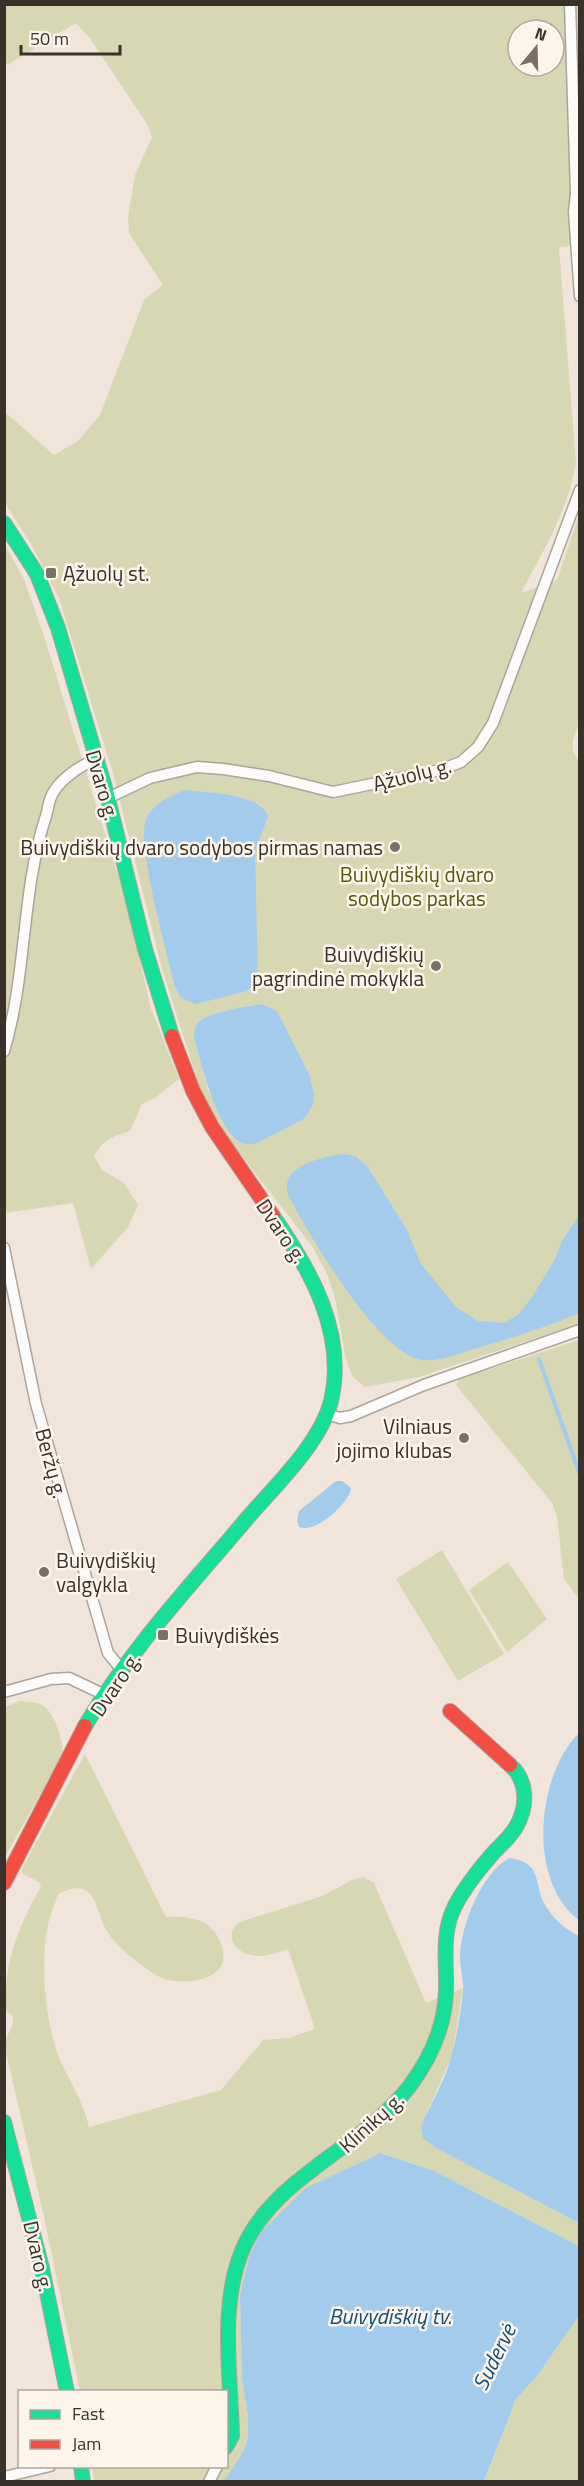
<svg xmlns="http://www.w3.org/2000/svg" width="584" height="2486" viewBox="0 0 584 2486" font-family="'Titillium Web',sans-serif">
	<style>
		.green { fill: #d8d7b3; fill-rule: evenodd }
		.water { fill: #a2cbec }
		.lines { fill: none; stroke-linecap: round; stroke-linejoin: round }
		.stream { stroke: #a2cbec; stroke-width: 4 }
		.street-casing { stroke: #aca39b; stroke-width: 13 }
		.fast-casing { stroke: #aca39b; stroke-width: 16 }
		.jam-casing { stroke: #aca39b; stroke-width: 16 }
		.street { stroke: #fdfbfa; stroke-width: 10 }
		.fast { stroke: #16e098; stroke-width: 14 }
		.jam { stroke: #f24e42; stroke-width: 14 }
		.poi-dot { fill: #7a7068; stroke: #fdf4ec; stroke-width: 2 }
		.labels { text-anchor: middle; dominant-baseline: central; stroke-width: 5; stroke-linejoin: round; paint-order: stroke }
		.poi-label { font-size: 21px; fill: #3a312a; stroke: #fdf4ec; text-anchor: start }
		.street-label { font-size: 21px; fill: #3a312a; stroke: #fdf4ec }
		.park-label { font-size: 21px; fill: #54580e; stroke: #fdf4ec }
		.water-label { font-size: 22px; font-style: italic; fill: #12507a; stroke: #fdf4ec }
	</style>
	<rect width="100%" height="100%" fill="#f1e5db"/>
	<g class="green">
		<path d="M5,5h574v240l-20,2 17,216c-9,50 -32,86 -55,130l36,-13 22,-65 -1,86 2,8v111l-7,20v11l7,13 -1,560 -160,53 -54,10 -13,-11 -6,-16 -11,-62 -8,-24 -15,-28 -88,-113 -24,-44 -39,-124 -48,-192 -54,-175 -28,-54 -26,-41v-91l49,43 24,-14 22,-26 44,-115 19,-15 -34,-52 -1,-15 7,-43 17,-38 -5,-13 -58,-87 -13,-14 -69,42 -2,-4zM518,30h36v36h-36zM185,790c27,3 52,5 77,16l3,17 -10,28 -1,20 4,109zM262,1004l-28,133 -26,-47 -14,-53 7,-17 46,-14z"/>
		<path d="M4,543l19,34 21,59 83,269 24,104 28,70 -24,19 -13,6 -12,27c-17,5 -27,9 -36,25l8,14 22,13 14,22 -10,22 -37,42 -18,-66 -68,10z"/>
		<polygon points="579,1340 580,1340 579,1599 564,1579 557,1516 552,1503 456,1385 459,1379"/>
		<polygon points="442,1550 504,1654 458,1681 396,1579"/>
		<polygon points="508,1562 547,1619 507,1652 469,1590"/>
		<path d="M20,1701c7,1 18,0 24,5 11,9 21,37 18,50l-57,101v-150z"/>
		<path d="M85,1754l81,163c25,-1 47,2 56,29 1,6 3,12 0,18 -8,20 -50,22 -66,11 -16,-10 -37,-26 -48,-42 -14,-23 -10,-59 -50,-39 -3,10 -8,20 -10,30 -8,38 -3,100 12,136 10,22 24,43 29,67l132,-37 42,-50 26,-2 26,-9 -27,-80c-12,4 -24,9 -37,6 -21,-4 -28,-27 -6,-35l75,-23 36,-19 8,-1 10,6 52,120 37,-15 -11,68 -31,70 17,23 141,74v23l-145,-75 -52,-18 -120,78 -12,23 -10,41 2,83 6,39v21l-5,14 -19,29h-130l-2,-14 134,-1v-74l-146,-1 -36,-174 -39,-169c-1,-13 9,-18 8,-32l-8,-6c0,-52 12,-79 36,-124l-2,-4 -16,-8 -2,-4z"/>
		<polygon points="579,2316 579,2481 484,2482 516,2399 537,2376"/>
	</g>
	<g class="water">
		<path d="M185,790c19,2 79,4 83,27l-13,34 3,129 -11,11 -51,13 -15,-6 -6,-11c-7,-31 -39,-143 -29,-167 6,-16 24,-24 39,-30z"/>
		<path d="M262,1004l15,7 32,63 5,20 -1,10 -8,14 -48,25c-5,1 -10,2 -14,0 -25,-9 -43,-82 -49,-106 0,-6 1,-13 7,-17 9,-7 49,-15 61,-16z"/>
		<path d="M343,1154l12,2 12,10 40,64 14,34 35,43 22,14 26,2 15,-9 15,-20 21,-35 7,-18 17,-26v98c-35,15 -71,26 -108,37 -16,5 -33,12 -49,10 -44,-6 -114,-127 -134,-165 -9,-29 34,-38 55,-41z"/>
		<path d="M336,1481h6l9,7c-2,16 -36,46 -52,39l-2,-6 2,-10z"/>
		<path d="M579,1733v187c-52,-38 -43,-144 0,-187z"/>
		<path d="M509,1858c34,4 24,25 36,47 9,15 20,24 34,31v287l-141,-74 -15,-11 -2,-12c10,-23 25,-47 31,-72 5,-20 9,-43 11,-63 1,-11 -3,-22 -3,-33 0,-31 21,-84 49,-100z"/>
		<polygon points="381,2153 434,2171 579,2246 579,2316 537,2376 516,2399 484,2481 224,2481 243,2452 248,2438 248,2417 242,2378 240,2295 250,2254 262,2231 306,2188"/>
	</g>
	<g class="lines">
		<polyline class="stream" points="539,1359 580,1475"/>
		<g class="street-casing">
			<g id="street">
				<polyline points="570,4 576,193 574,212 580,296"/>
				<polyline points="108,798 150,778 197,767 223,769 269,776 333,792 440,770 461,762 478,747 493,723 580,490"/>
				<path d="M4,1051c23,-76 17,-156 41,-232 3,-7 3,-16 6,-22 7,-17 29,-31 45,-38"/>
				<polyline points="4,1248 36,1404 108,1653 122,1670"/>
				<polyline points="326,1414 340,1418 351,1416 424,1385 580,1330"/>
				<polyline points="4,1692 51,1679 69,1678 105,1695"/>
				<polyline points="4,2477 50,2466"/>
				<polyline points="209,2482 217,2466"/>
			</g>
		</g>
		<g class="fast-casing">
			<g id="fast">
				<polyline points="4,523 37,574 58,628 106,791 145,949 172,1036"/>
				<path d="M85,1726c45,-77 108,-143 165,-211 27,-31 71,-73 81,-114 16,-68 -21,-132 -58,-185"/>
				<polyline points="4,2122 42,2268 67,2392"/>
				<path d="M226,2447l6,-11c-1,-59 -13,-129 10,-185 30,-74 118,-101 167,-164 21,-28 36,-60 37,-96 1,-29 -5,-58 9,-85 10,-20 25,-38 40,-55 7,-7 16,-15 21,-24 12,-21 12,-46 -6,-62"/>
				<polyline points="81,2466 83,2482"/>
			</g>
		</g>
		<g class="jam-casing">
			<g id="jam">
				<polyline points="172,1036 193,1091 212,1127 273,1216"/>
				<polyline points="450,1711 510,1765"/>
				<polyline points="4,1883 85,1726"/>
			</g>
		</g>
		<use href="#street" class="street"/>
		<use href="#fast" class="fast"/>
		<use href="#jam" class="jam"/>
	</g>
	<g class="poi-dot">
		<rect x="45" y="567" width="12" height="12" rx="3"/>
		<circle cx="395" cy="847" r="6"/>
		<circle cx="436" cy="966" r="6"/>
		<circle cx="464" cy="1438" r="6"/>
		<circle cx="44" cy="1572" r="6"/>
		<rect x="157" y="1629" width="12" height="12" rx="3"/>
	</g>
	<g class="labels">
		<g class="poi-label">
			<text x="63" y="573">Ąžuolų st.</text>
			<text x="383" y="847" text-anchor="end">Buivydiškių dvaro sodybos pirmas namas</text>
			<text x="424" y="954" text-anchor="end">Buivydiškių<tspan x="424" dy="24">pagrindinė mokykla</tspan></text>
			<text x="452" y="1426" text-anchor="end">Vilniaus<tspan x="452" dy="24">jojimo klubas</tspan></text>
			<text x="56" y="1560">Buivydiškių<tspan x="56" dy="24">valgykla</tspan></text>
			<text x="175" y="1635">Buivydiškės</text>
		</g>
		<g class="street-label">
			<text transform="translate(412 774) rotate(-14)">Ąžuolų g.</text>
			<text transform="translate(103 785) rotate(74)">Dvaro g.</text>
			<text transform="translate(282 1231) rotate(56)">Dvaro g.</text>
			<text transform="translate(52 1463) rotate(75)">Beržų g.</text>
			<text transform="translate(115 1684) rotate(-56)">Dvaro g.</text>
			<text transform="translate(371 2122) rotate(-42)">Klinikų g.</text>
			<text transform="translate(39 2256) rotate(77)">Dvaro g.</text>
		</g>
		<g class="park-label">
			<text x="417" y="874">Buivydiškių dvaro<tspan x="417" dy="24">sodybos parkas</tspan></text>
		</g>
		<g class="water-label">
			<text x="390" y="2316">Buivydiškių tv.</text>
			<text transform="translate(494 2357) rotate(-64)">Sudervė</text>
		</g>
	</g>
	<rect width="584" height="2486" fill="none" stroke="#3a312a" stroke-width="12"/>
	<rect x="18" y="2390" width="210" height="78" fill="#fdf4ec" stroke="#afa69e" stroke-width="1.5"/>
	<rect x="30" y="2410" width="30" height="9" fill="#16e098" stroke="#afa69e" stroke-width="1.5"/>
	<text x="72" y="2420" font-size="18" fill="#3a312a">Fast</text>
	<rect x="30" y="2440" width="30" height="9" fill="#f24e42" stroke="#afa69e" stroke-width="1.5"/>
	<text x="72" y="2450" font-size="18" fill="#3a312a">Jam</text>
	<g transform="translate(536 48) rotate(19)"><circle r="28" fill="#fdf4ec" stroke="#afa69e" stroke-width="1.5"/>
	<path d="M0-4.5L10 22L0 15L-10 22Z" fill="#7a7068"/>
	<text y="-9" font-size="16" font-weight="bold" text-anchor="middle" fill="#3a312a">N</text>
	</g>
	<path d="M21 45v9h99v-9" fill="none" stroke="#3a312a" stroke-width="3"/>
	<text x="30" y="45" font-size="18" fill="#3a312a" stroke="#fdf4ec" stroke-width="4.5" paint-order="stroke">50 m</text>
</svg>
